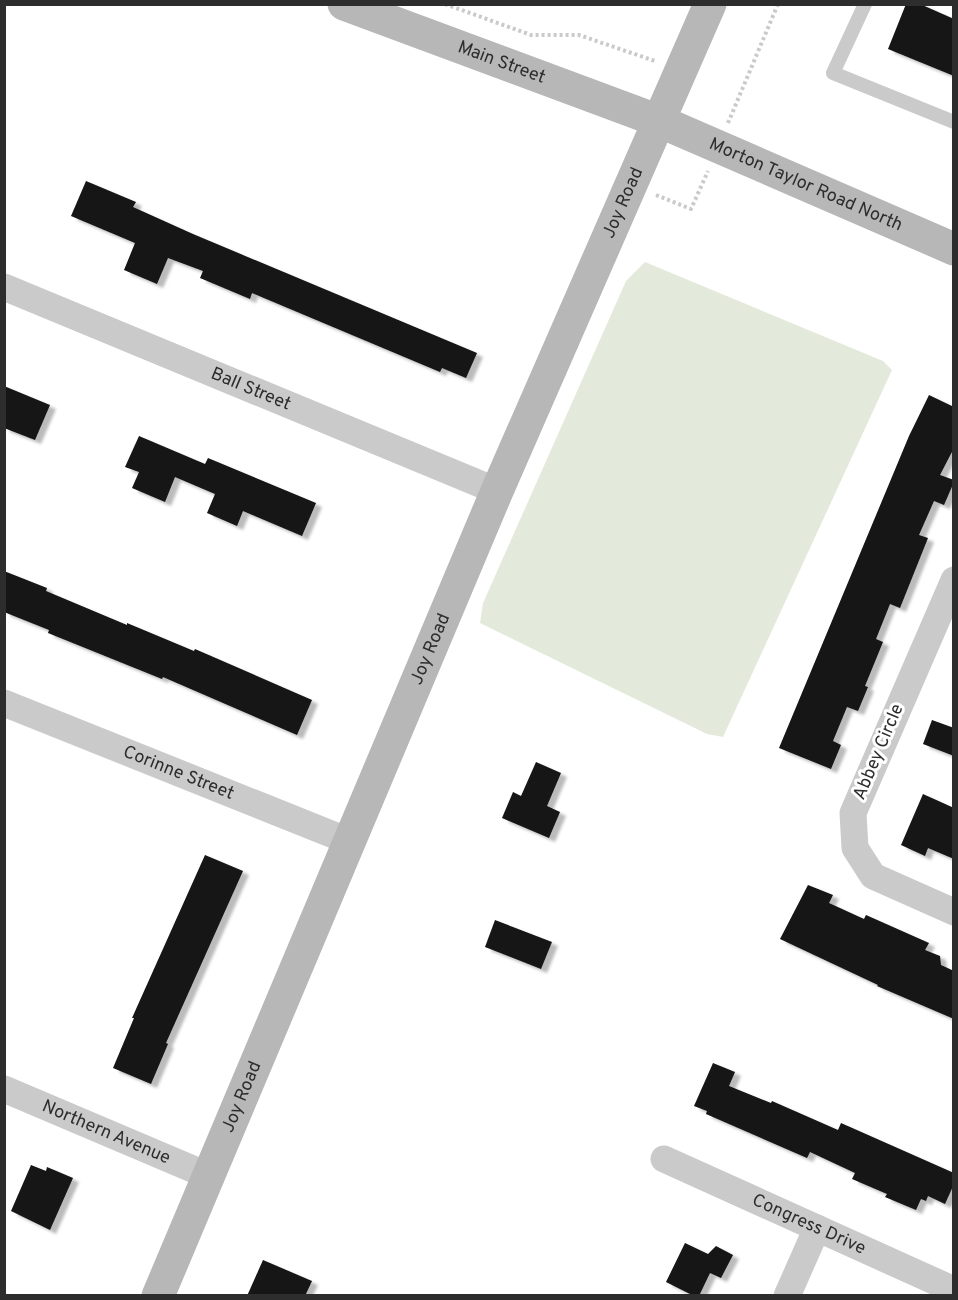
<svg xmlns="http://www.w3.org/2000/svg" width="958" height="1300" viewBox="0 0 958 1300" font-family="Overpass,sans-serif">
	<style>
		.green { fill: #e4eadb }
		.building { fill: #141414; filter: url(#shadow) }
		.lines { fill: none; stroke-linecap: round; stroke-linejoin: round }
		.path { stroke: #cacaca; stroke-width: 4; stroke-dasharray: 3 3; stroke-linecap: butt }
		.lane { stroke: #cacaca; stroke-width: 14 }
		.street { stroke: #cacaca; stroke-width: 27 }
		.secondary { stroke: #b7b7b7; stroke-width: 33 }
		.labels { text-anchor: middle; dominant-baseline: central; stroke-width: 6; stroke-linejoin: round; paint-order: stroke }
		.street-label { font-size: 18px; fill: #2d2d2d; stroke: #fff }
	</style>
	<defs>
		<filter id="shadow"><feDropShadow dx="6" dy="4" stdDeviation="1.5" flood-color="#0004"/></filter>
	</defs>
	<rect width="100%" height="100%" fill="#fff"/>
	<polygon class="green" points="645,262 883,361 892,370 723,737 707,734 480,623 483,603 626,281"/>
	<g class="building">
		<polygon points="906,4 920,4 954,19 954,76 888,49"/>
		<polygon points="86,181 136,202 133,207 193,234 477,353 466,378 442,368 440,372 252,293 250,299 200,278 203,271 168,258 157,284 124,270 135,243 71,216"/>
		<polygon points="4,386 50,405 35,440 4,428"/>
		<polygon points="929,395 954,407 954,448 940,475 954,480 954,482 944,505 934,501 919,535 928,538 900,608 890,604 876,639 883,642 865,686 868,687 858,711 847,707 833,741 841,745 831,769 779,748 909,436"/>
		<polygon points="139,436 205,464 208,458 316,503 302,536 243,511 237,526 207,513 215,494 175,477 165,502 132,488 139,472 125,467"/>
		<polygon points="4,571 47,588 46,591 127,625 127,623 194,651 195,649 312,700 297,735 163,677 162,679 48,633 49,630 4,612"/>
		<polygon points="932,720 954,728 954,756 923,744"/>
		<polygon points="536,762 561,773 547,806 560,812 549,838 502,818 513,792 521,796"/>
		<polygon points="923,794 954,808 954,859 928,848 925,856 901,845"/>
		<polygon points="205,855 243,871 166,1043 168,1044 151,1084 113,1068 134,1018 132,1018"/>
		<polygon points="808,885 833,895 829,903 864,919 866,915 929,943 925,950 940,956 941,965 954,971 954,1019 877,986 878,985 780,939"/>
		<polygon points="495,920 552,942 541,969 485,947"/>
		<polygon points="713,1063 735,1072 729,1086 771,1103 772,1101 838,1130 841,1123 954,1173 954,1184 945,1204 928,1196 926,1201 921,1199 916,1210 885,1197 887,1194 852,1179 855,1173 810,1152 807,1158 706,1114 707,1111 694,1106"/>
		<polygon points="31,1165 46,1171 47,1167 73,1178 50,1230 11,1211"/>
		<polygon points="685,1243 708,1254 716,1246 733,1255 721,1278 710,1273 699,1296 694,1296 666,1282"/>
		<polygon points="263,1260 312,1281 305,1296 247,1296"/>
	</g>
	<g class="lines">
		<g class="path">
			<polyline points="445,4 531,35 579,35 655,61"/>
			<polyline points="728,123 778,4"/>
			<polyline points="656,195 691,209 708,171"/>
		</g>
		<polyline class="lane" points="865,4 833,73 954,122"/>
		<g class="street">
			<path id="s1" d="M4,287l493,204"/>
			<polyline points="954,580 853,813 855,848 873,876 954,912"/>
			<path id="s2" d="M4,703l347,139"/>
			<path id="s3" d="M4,1089l205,87"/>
			<path id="s4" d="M664,1159l290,131"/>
			<polyline points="787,1296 817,1228"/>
		</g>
		<g class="secondary">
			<path id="s5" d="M344,4l315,117 295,128"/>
			<path id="s6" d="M158,1296l339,-805 213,-487"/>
		</g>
	</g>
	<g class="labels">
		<g class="street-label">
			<text stroke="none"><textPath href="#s5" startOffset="168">Main Street</textPath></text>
			<text stroke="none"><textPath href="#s5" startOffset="496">Morton Taylor Road North</textPath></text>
			<text stroke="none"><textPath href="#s6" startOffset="1188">Joy Road</textPath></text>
			<text stroke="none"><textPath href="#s1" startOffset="267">Ball Street</textPath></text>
			<text stroke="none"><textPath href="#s6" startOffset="702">Joy Road</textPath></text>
			<text transform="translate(879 752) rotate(-67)">Abbey Circle</text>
			<text stroke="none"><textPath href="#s2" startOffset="188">Corinne Street</textPath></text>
			<text stroke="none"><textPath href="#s6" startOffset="216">Joy Road</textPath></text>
			<text stroke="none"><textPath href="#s3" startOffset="111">Northern Avenue</textPath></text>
			<text stroke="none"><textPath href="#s4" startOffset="159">Congress Drive</textPath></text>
		</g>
	</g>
	<rect width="958" height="1300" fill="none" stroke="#2d2d2d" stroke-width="12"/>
</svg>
